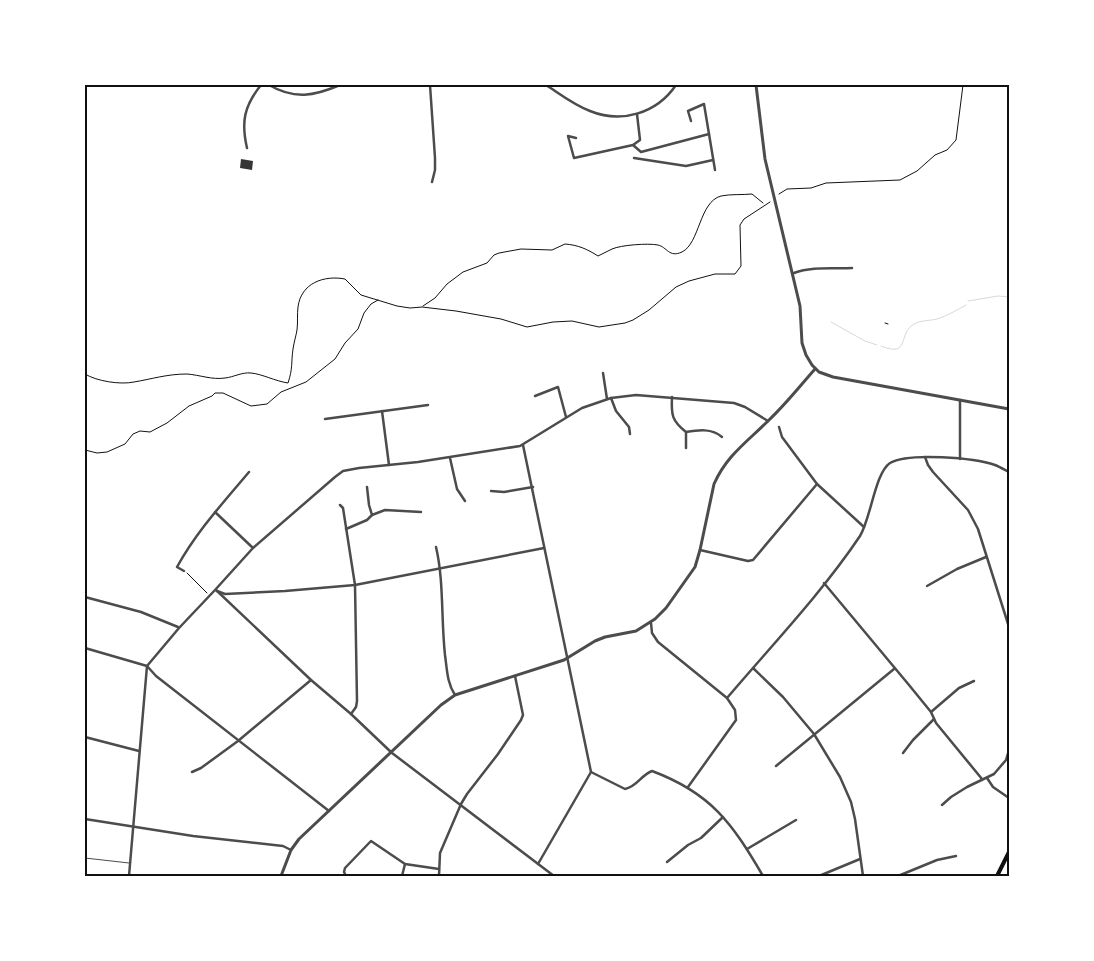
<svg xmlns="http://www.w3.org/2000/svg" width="1094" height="961" viewBox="0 0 1094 961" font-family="'DejaVu Sans',sans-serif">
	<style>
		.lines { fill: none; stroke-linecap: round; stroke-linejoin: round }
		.stream { stroke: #d9d9d9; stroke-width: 1 }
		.building { fill: #353535 }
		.path { stroke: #111; stroke-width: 1 }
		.service { stroke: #4c4c4c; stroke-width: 1 }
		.minor { stroke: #4c4c4c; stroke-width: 2.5 }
		.tertiary { stroke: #4c4c4c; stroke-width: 3 }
		.secondary { stroke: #111; stroke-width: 4 }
		.neatline { fill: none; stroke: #111; stroke-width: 2 }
	</style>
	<rect width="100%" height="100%" fill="#fff"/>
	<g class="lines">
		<g class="stream">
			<polyline points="968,301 998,296 1009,297"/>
			<polyline points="831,322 865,341 877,345"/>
			<path d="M881,346c30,12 16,-12 33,-22 7,-4 15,-3 23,-5 10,-3 20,-9 29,-14"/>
		</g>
	</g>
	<polygon class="building" points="241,159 253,161 252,170 240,168"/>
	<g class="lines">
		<g class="path">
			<polyline points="779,194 787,189 811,188 826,183 900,180 917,171 935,155 947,150 956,140 963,85"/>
			<path d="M423,306l12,-8 12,-14 16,-12 24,-9 7,-8 5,-2 22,-4 31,1 13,-6c13,1 22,5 33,12 5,-2 9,-5 14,-7 9,-4 36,-6 46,-4 9,2 11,13 24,7 18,-9 17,-50 39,-56 9,-2 21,-1 31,-2l11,9"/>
			<polyline points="885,323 888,324"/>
			<path d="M85,374c11,7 35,11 49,8 18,-3 33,-8 53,-8 13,1 25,6 38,4 9,-1 17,-6 26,-5 11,1 24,8 37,10 5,-15 3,-20 5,-34 1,-7 3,-13 4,-19 1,-8 0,-16 1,-23 3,-24 26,-32 47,-28l16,16 36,11 13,2 12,-1 34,4 45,8 26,8 26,-5 19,-1 27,6 26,-4 8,-3 16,-10 27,-23 13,-6 26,-7h20l6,-8 -1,-41 4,-6 26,-17"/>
			<polyline points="85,450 97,453 107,452 125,444 133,434 140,431 150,432 167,423 189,406 212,396 215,393 223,393 251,406 267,404 281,392 306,382 335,359 345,343 358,329 364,313 371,304 378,300"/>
			<polyline points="187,573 207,593"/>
		</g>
		<polyline class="service" points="85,858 129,863"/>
		<g class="minor">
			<path d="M269,85c26,15 45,11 71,0"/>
			<polyline points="430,85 435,158 435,170 432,182"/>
			<path d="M546,85c14,9 28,20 44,26 32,13 67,2 86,-26"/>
			<polyline points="709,134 715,170"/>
			<polyline points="576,138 568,136 574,158 633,145 640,140 637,114"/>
			<polyline points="633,145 641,152 709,134 704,104 688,111 691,121"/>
			<path d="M247,148c-6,-26 -3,-42 14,-63"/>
			<polyline points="634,158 686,166 713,160"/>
			<path d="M794,273c18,-7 39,-4 58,-5"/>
			<polyline points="603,373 607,399"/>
			<polyline points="535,396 558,387 566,417"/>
			<path d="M672,397c-1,18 0,24 14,35v16"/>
			<polyline points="611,398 616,411 629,427 630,434"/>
			<polyline points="960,400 960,459"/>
			<polyline points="382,411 389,465"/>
			<polyline points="325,419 428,405"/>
			<polyline points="779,427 782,437 817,484 864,527"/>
			<path d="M686,432c12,-2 26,-4 36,5"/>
			<polyline points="523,445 591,772 538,864"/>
			<polyline points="925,457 928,465 933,472 968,510 978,529 1009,627"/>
			<polyline points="450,458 457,489 465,501"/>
			<polyline points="491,491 504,492 533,487"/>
			<polyline points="340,505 343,508 355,585 357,701 356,707 351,714"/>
			<polyline points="215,512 253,548"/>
			<polyline points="372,515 385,510 421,512"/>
			<polyline points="346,529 367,520 372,515 369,505 367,487"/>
			<path d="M436,547c8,34 5,72 9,108 2,14 2,28 10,40"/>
			<polyline points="700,550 748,561 753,560 817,484"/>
			<path d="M184,571l-7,-4c20,-36 46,-64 72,-95"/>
			<polyline points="824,583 909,685 931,712 936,723 982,779"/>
			<polyline points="927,586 957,569 986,557"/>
			<polyline points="216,590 311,680 351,714 392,753 554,876"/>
			<polyline points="217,591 225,594 285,591 355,585 544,548"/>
			<polyline points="85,597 141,612 178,627"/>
			<polyline points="651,623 652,633 658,642 727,698"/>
			<polyline points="85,648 147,666 156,676 329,811"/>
			<polyline points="753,668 783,697 814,734 840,777 851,802 855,819 863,876"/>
			<polyline points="931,712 959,688 974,681"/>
			<polyline points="85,737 139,751"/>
			<polyline points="903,753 913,740 934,719"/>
			<polyline points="776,766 894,669"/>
			<polyline points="192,772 201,768 238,741 311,680"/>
			<path d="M591,772l34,17c12,-2 16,-14 27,-18 59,22 80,52 111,105"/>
			<polyline points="987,778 993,787 1009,798"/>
			<path d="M688,787l48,-67 -1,-10 -8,-12c45,-53 94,-104 133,-162 11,-18 15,-63 30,-73 19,-11 85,-5 105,2 5,2 10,5 14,7"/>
			<polyline points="942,805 951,797 967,787 994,774 1006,760 1009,750"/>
			<polyline points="85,819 193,836 283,846 291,850"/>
			<polyline points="747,849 796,820"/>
			<polyline points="667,862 688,845 701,838 723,817"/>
			<polyline points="129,876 147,666 179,628 215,590 253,548 335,477 343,471 359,468 418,462 520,446 582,408 611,398 636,395 734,403 745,407 768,421"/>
			<polyline points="346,876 344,872 345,868 371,841 405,864 439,869"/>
			<polyline points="402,876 405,864"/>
			<polyline points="439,876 440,853 461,804 467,794 498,754 521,720 523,715 515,676"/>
			<polyline points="819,876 860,859"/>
			<polyline points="898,876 937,860 956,856"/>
		</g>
		<g class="tertiary">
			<polyline points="756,85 765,159 800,306 802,343 806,355 812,365 819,372 833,377 1009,409"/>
			<path d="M281,876l10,-26 8,-11 142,-134 14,-10 109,-35 31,-19 10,-4 31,-6 19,-12 11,-11 29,-41 5,-17 14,-66c13,-29 33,-42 55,-64 17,-16 31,-34 46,-51"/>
		</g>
		<polyline class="secondary" points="997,876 1009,852"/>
	</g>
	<rect width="1094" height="961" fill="none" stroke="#ffffff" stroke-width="172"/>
	<rect x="86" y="86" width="922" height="789" class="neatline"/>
</svg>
